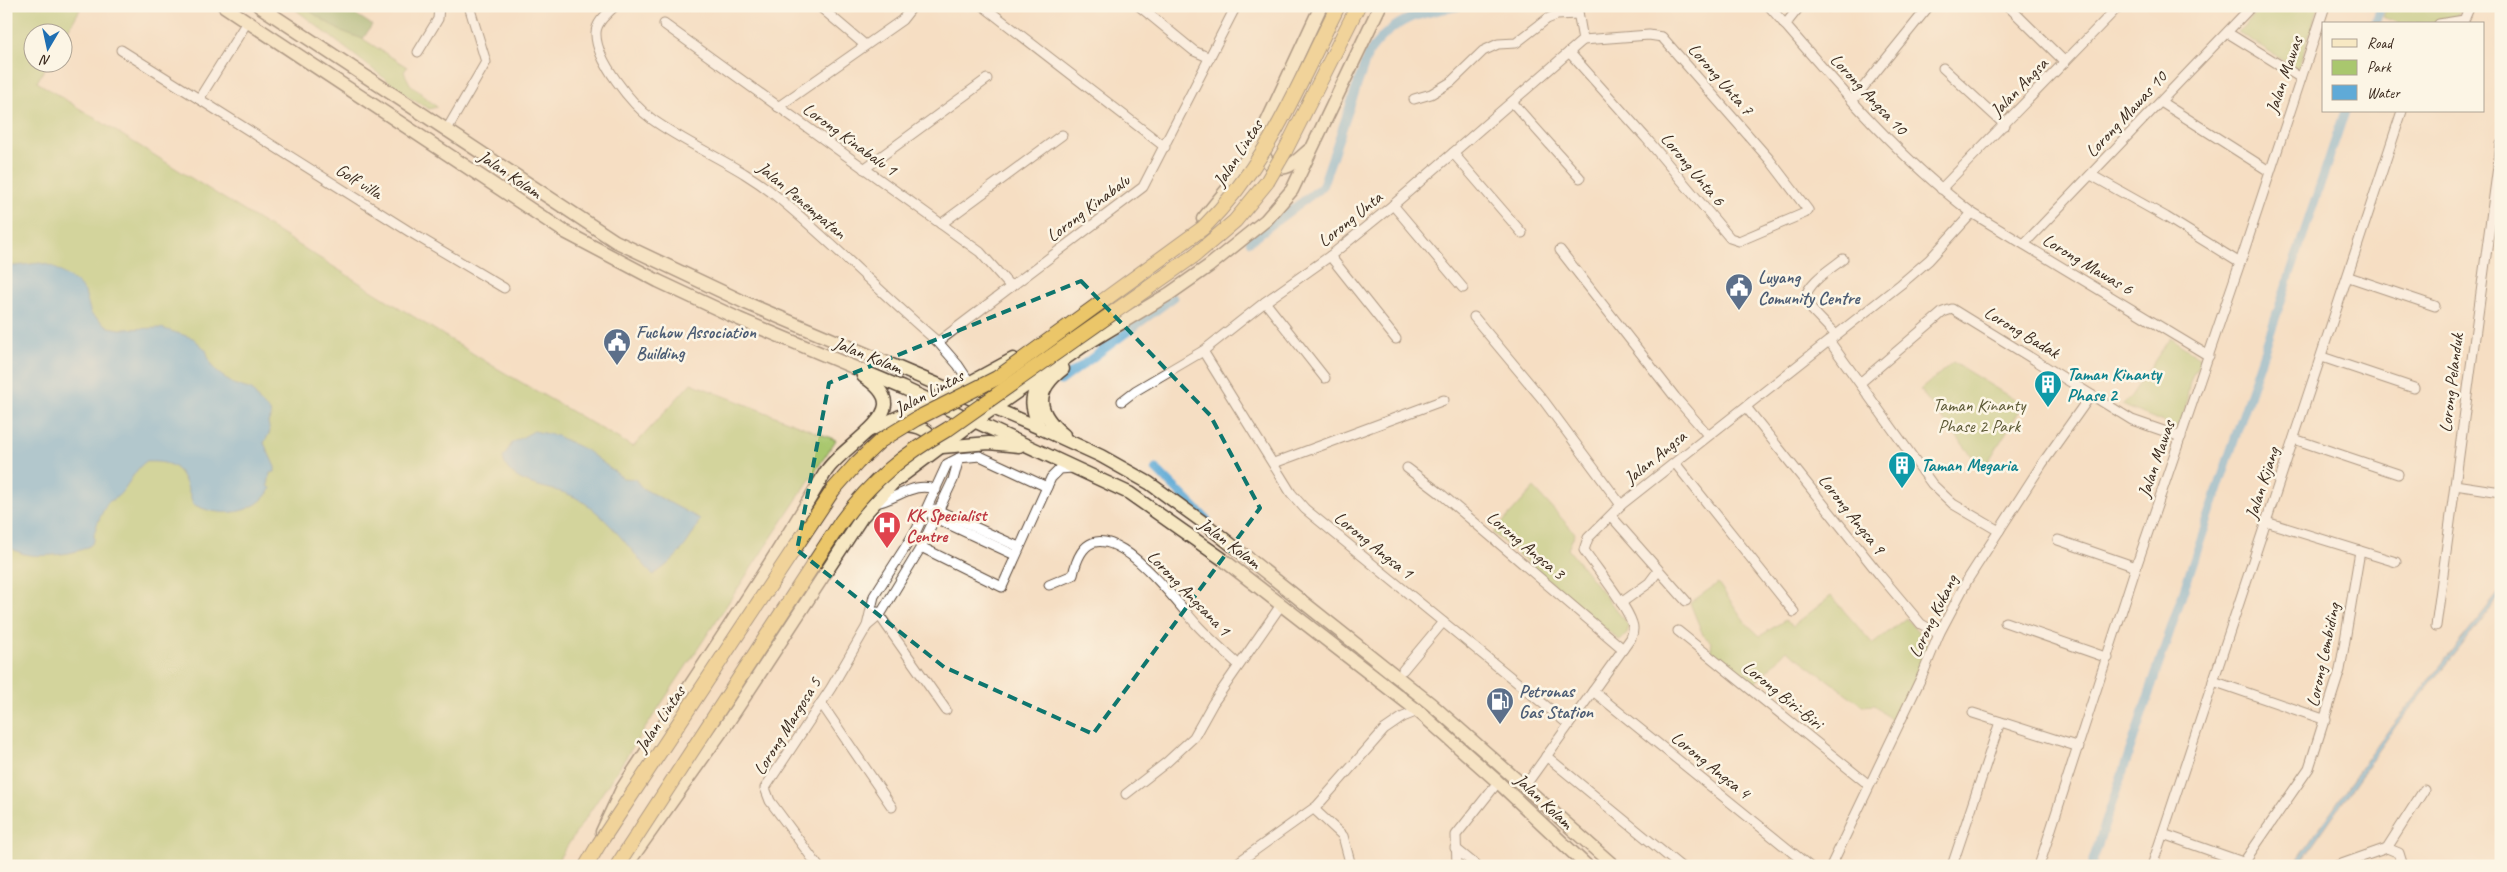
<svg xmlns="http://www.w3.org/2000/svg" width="2507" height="872" viewBox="0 0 2507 872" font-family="Caveat,sans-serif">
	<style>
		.green { fill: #a9c76e; stroke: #727846 }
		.forest { fill: #86ac61; stroke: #606b40 }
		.water { fill: #5faad7; stroke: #4d6a7a }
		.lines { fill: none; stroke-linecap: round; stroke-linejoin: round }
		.canal { stroke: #5faad7; stroke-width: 9 }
		.minor-casing { stroke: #574537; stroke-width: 11 }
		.secondary-casing { stroke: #574537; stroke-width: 15 }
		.trunk-casing { stroke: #574537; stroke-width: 16 }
		.minor { stroke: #fff; stroke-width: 9 }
		.secondary { stroke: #f7e8c3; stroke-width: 12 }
		.trunk { stroke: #ebc669; stroke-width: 14 }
		.trunk-bridge-casing { stroke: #574537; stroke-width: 16; stroke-linecap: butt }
		.trunk-bridge { stroke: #ebc669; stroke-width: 14 }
		.marked { fill: none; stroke: #0f766e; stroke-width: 4; stroke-dasharray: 10 6; stroke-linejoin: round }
		.labels { text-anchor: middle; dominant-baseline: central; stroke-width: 5; stroke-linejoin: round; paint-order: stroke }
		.street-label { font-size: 18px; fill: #3b2a1e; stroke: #fcf5e5 }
		.service-label { font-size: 18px; font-weight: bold; fill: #4e5e75; stroke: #fcf5e5; text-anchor: start }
		.culture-label { font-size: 18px; font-weight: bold; fill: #0d838f; stroke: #fcf5e5; text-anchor: start }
		.park-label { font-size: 18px; fill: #5c5936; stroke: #fcf5e5 }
		.health-label { font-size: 18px; font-weight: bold; fill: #be3a42; stroke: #fcf5e5; text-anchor: start }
	</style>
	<rect width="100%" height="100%" fill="#fcf5e5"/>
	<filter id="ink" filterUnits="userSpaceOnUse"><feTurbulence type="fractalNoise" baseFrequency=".02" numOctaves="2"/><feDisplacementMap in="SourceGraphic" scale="10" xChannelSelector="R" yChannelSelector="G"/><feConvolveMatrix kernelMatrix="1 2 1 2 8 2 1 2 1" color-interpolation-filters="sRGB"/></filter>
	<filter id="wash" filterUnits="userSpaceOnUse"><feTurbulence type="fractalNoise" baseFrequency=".0096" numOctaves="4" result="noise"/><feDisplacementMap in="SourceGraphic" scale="20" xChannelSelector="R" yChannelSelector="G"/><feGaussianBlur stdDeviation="1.12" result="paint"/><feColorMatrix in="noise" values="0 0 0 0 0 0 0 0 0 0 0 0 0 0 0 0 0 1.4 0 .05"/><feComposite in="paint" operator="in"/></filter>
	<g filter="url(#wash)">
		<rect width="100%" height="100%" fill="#f5dec3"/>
		<g class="green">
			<polygon points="6,6 82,6 63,39 62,32 32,32 32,62 48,63 37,82 493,366 633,447 691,383 836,440 554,866 6,866"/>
			<polygon points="291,6 302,6 339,30 363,39 407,67 404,72 410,84 437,107 429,109 410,98"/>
			<polygon points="2263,6 2319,6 2298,69 2238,32"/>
			<polygon points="2387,6 2462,6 2454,22 2401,24 2383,17"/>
			<path d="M2170,338l31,20c-2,9 -8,13 -10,21 -6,16 -2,36 -14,49l-55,-23 9,-9z"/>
			<polygon points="1953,362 2023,405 1983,470 1920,390"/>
			<polygon points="1534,488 1575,533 1568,549 1629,626 1627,634 1620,641 1493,533"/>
			<polygon points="1718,583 1746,623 1760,636 1785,620 1793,626 1831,596 1873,644 1906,618 1930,647 1895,723 1874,705 1863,706 1787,650 1753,685 1712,651 1711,642 1703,635 1690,603"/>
		</g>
		<polygon class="forest" points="302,6 343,6 372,25 363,39 339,30"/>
		<g class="water">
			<path d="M40,263l12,3 25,17 8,9 6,22 18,13 11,2 41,-1 32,10 13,12 5,15 6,7 16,12 19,6 8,12 10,9 1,6 -3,5 2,10 -6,11 11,24v5l-5,1 -2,13 3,2c-15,28 -53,30 -78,16 -10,-30 -12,-44 -48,-42 -15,12 -19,34 -37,40 -6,10 -11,21 -14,32 0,3 1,6 -1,8 -6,12 -51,15 -63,13 -9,-1 -18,-5 -24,-12v-276z"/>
			<path d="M534,431l23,5 29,14 37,28 12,1 7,9 58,31c-10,24 -25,42 -47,56 -23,-25 -51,-67 -83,-80 -21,-9 -61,-9 -67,-37l9,-15z"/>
			<polygon points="2501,590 2501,596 2396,726 2298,866 2293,866 2379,742"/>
		</g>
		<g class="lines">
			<g class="canal">
				<polyline points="2375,24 2381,6"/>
				<path d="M1250,241l72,-54 46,-133c27,-38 49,-39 92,-48"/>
				<polyline points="1061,381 1173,298"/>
				<polyline points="1156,469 1207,520"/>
				<polyline points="2091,866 2345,111"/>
			</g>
		</g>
	</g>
	<g filter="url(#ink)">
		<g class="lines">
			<g class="minor-casing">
				<g id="minor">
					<path d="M615,6c-7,7 -19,16 -19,27 -1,26 36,72 57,87 41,29 89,46 128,80 54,45 103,96 157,142l20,23 12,18"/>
					<polyline points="819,6 865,45"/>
					<polyline points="983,6 1165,147"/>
					<polyline points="1139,6 1194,51 1210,58"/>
					<polyline points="1577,6 1583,40"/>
					<path d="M1769,6c63,73 126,149 203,207l237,143"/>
					<polyline points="2008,6 2065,62"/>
					<polyline points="247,22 199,99 410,232 504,288"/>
					<polyline points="664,24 980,252 1011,287"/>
					<polyline points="2439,24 2464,20 2470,6"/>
					<polyline points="1785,25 1800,6"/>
					<polyline points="2228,33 2301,78"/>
					<polyline points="121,50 199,99"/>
					<polyline points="418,52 438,19 439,6"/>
					<polyline points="1569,52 1646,138 1730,238 1739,241 1805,213 1808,210 1769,159 1662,37 1649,35 1583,40"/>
					<polyline points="1943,68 2005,125"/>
					<polyline points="1414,99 1431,94 1451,82 1483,51 1498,44 1516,43 1547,19 1557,15 1578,14"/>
					<polyline points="1853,100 1929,6"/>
					<polyline points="1512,102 1580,178"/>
					<polyline points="2161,102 2269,171"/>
					<polyline points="778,107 902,20 913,6"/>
					<polyline points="446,131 486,62 469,6"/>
					<polyline points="1453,153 1522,233"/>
					<polyline points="864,169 987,79"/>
					<polyline points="2091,175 2166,217 2240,263"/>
					<polyline points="1941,189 2119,6"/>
					<polyline points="1393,205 1463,288"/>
					<polyline points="941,224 1062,135"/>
					<polyline points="2024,244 2252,6"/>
					<polyline points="1560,250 1675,397 1708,435"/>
					<polyline points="1330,256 1396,339"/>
					<polyline points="2349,277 2435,306"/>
					<polyline points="1265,302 1325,378"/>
					<polyline points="1474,317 1544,401 1621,505"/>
					<path d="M1836,335l-24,-25 -7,-12c4,-17 26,-29 38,-39"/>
					<polyline points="938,342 1143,187 1236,6"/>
					<polyline points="1830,342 1932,484 1953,504 1999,531"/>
					<polyline points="1203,351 1291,493 1305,509 1568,724"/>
					<polyline points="2322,357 2414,388"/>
					<polyline points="1860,383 1943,312 1952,309 2132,420 2181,437"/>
					<polyline points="1122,401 1135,391 1203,351 1265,302 1330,256 1393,205 1583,40"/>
					<polyline points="1746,407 1879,574 1921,624 1939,634"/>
					<polyline points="2294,439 2398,474"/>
					<polyline points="1274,463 1444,400"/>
					<polyline points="1675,463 1794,612"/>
					<polyline points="1407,468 1440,493 1623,649"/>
					<polyline points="2455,485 2501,492"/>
					<path d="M876,503c21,-4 40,-23 60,-13"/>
					<polyline points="935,509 1019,547"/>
					<polyline points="932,515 935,518 1015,555"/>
					<polyline points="1611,516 1686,601"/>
					<polyline points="2266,522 2396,562"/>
					<polyline points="2058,540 2136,567"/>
					<polyline points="921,547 1002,587 1051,478 1060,469 1072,468"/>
					<path d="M1049,585l24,-10c19,-89 100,24 124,50 13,14 28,27 42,40"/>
					<polyline points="1621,603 1649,583 1658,571"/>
					<polyline points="877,612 946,710"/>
					<polyline points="2005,622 2108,658"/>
					<polyline points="867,626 874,596 917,529 947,464 959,458 980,456 1047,487"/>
					<polyline points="2436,626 2501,144"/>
					<polyline points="1678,631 1869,785"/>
					<polyline points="1403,670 1443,622"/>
					<polyline points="2213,681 2326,720"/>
					<polyline points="1593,691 1809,866"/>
					<polyline points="821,703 892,807"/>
					<polyline points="1973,713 2079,747"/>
					<polyline points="1546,756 1680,866"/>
					<path d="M1525,786l106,-148c2,-5 3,-10 1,-15 -6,-19 -36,-55 -48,-73l4,-12 33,-33 280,-221 28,-24 43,-47"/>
					<polyline points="1126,794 1167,762 1194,737 1213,703 1281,605"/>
					<polyline points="1314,809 1343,836 1351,866"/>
					<polyline points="2163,834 2254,866"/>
					<polyline points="1455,848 1477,866"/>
					<polyline points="2387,848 2399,853 2403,866"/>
					<polyline points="2244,862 2309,768 2340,670 2360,551"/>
					<polyline points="818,866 770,801 765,788 831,688 867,626 880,615 921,547 953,480 959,458"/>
					<polyline points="1233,866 1317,806 1384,730 1403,717 1418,711"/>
					<polyline points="1457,866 1456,835 1498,782"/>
					<polyline points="1831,866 1922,676 1939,634 1968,579 2042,464 2091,395"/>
					<polyline points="1952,866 2000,722"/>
					<polyline points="2039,866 2136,567 2240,263 2325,6"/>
					<polyline points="2152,866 2402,111"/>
					<polyline points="2336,866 2387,848 2424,790"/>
				</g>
			</g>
			<g class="secondary-casing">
				<g id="secondary">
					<polyline points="224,6 565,232 658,281 739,319 903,388 1129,493 1221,558 1418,711 1498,782 1587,866"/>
					<polyline points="259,6 615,241 746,303 1040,428 1101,456 1149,483 1204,523 1431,704 1614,866"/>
					<path d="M1262,145c1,13 8,26 24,22 8,-2 17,-12 23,-17"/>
					<polyline points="1203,219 1229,187 1259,139 1321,6"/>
					<path d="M1063,369c-29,22 -27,43 1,66"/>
					<path d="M1039,378c-9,22 -9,28 1,50"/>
					<path d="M902,425c14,0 36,5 26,23"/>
					<polyline points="868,431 954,391 1013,359"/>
					<polyline points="942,447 989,443 1019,446"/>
					<path d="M602,832l20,-43c68,-105 140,-208 203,-316 12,-21 58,-46 60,-68 1,-13 -13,-23 -22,-29"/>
					<polyline points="626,866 726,725 862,517 894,482 974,422 1083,346 1169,294 1209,266 1266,220 1292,190 1380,6"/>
				</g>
			</g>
			<g class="trunk-casing">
				<g id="trunk">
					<polyline points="1285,151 1358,6"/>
					<polyline points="1195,255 1235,221 1267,182"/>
					<polyline points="586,866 599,844"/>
				</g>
			</g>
			<use href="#minor" class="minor"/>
			<use href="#secondary" class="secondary"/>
			<use href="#trunk" class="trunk"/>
			<g class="trunk-bridge-casing">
				<g id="trunk-bridge">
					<polyline points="1267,182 1285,151"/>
					<path d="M599,844l234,-354 24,-27 23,-22 36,-22 81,-41 206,-150c67,-67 93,-140 135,-222"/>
					<path d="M617,866l224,-344c31,-42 62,-67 107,-93l247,-174"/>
				</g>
			</g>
			<use href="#trunk-bridge" class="trunk-bridge"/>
		</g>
	</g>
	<path d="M0 0H2507V872H0ZM1081,281l129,134 50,93 -167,226 -149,-67 -147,-117 32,-167z" fill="#f5dec3" fill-opacity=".55" fill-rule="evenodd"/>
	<path class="marked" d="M1081,281l129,134 50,93 -167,226 -149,-67 -147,-117 32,-167z"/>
	<defs>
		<g id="civic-pin" transform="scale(1.4375)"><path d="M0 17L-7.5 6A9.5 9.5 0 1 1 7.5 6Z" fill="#5c6f8a" stroke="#fcf5e5"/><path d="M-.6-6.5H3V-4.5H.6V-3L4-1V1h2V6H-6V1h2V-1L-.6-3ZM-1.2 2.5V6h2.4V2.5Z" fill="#fff"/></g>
		<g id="building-pin" transform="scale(1.4375)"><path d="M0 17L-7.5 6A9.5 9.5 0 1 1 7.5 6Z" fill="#0f9aa8" stroke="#fcf5e5"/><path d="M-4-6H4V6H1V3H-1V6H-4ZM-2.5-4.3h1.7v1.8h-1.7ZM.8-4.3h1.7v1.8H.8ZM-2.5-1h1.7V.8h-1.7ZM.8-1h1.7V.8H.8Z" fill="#fff"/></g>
		<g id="hospital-pin" transform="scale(1.4375)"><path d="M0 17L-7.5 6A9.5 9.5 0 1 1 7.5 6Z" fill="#e0444e" stroke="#fcf5e5"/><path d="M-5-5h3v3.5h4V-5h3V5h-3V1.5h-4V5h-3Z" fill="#fff"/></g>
		<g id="fuel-pin" transform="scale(1.4375)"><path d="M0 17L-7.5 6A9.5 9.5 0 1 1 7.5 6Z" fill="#5c6f8a" stroke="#fcf5e5"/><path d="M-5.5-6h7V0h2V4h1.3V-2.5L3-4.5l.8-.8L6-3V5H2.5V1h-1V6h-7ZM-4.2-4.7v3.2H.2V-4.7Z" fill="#fff"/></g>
	</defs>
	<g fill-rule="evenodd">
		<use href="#civic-pin" x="1739" y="287"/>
		<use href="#civic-pin" x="617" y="342"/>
		<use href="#building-pin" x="2048" y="384"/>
		<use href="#building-pin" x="1902" y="465"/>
		<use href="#hospital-pin" x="887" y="525"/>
		<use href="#fuel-pin" x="1500" y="701"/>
	</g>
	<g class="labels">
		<g class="street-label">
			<text transform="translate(2284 75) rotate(-71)">Jalan Mawas</text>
			<text transform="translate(1721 79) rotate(49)">Lorong Unta 7</text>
			<text transform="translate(2019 87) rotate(-46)">Jalan Angsa</text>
			<text transform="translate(1869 94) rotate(47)">Lorong Angsa 10</text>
			<text transform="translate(2126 114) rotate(-47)">Lorong Mawas 10</text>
			<text transform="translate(850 139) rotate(36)">Lorong Kinabalu 1</text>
			<text transform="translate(1238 153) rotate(-57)">Jalan Lintas</text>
			<text transform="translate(1693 169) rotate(50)">Lorong Unta 6</text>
			<text transform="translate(510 174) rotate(34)">Jalan Kolam</text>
			<text transform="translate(359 181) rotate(32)">Golf villa</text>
			<text transform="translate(802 200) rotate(40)">Jalan Penempatan</text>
			<text transform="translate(1088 208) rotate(-37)">Lorong Kinabalu</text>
			<text transform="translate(1350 219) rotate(-39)">Lorong Unta</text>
			<text transform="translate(2088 264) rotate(31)">Lorong Mawas 6</text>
			<text transform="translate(2022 332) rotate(31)">Lorong Badak</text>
			<text transform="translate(868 355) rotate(22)">Jalan Kolam</text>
			<text transform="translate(2451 383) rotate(-83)">Lorong Pelanduk</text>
			<text transform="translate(929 392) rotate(-28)">Jalan Lintas</text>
			<text transform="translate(1655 457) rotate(-39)">Jalan Angsa</text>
			<text transform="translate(2156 459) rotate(-71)">Jalan Mawas</text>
			<text transform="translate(2262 483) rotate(-72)">Jalan Kijang</text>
			<text transform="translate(1852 514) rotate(52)">Lorong Angsa 9</text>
			<text transform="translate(1230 543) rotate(37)">Jalan Kolam</text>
			<text transform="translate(1374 545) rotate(39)">Lorong Angsa 1</text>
			<text transform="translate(1526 545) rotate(40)">Lorong Angsa 3</text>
			<text transform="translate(1189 593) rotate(46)">Lorong Angsana 1</text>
			<text transform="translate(1933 616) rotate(-64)">Lorong Kukang</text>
			<text transform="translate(2323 655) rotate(-78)">Lorong Lembiding</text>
			<text transform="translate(1783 695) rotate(39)">Lorong Biri-Biri</text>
			<text transform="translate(660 719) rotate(-56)">Jalan Lintas</text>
			<text transform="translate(787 726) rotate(-58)">Lorong Margosa 5</text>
			<text transform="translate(1711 765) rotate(39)">Lorong Angsa 4</text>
			<text transform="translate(1544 801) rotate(43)">Jalan Kolam</text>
		</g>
		<g class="service-label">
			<text x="1758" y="277">Luyang<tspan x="1758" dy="21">Comunity Centre</tspan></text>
			<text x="636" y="332">Fuchow Association<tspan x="636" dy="21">Building</tspan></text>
			<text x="1519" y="691">Petronas<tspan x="1519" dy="21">Gas Station</tspan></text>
		</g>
		<g class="culture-label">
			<text x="2067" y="374">Taman Kinanty<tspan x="2067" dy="21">Phase 2</tspan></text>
			<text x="1921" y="465">Taman Megaria</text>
		</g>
		<g class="park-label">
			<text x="1979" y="405">Taman Kinanty<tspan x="1979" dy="21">Phase 2 Park</tspan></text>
		</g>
		<g class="health-label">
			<text x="906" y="515">KK Specialist<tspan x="906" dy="21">Centre</tspan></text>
		</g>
	</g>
	<rect width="2507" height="872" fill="none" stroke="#fcf5e5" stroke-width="25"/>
	<rect x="2322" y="22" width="162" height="90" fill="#fcf5e5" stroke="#afa495"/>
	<rect x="2332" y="39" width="25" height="8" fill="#f7e8c3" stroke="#afa495"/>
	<text x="2367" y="48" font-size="15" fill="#3b2a1e">Road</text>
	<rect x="2332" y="60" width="25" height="15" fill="#a9c76e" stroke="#afa495"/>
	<text x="2367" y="72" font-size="15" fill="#3b2a1e">Park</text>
	<rect x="2332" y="85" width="25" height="15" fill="#5faad7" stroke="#afa495"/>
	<text x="2367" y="98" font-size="15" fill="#3b2a1e">Water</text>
	<g transform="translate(48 48) rotate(189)"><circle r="24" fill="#fcf5e5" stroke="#afa495"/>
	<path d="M0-4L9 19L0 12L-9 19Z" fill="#1f6fb2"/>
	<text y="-8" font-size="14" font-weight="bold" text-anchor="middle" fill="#3b2a1e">N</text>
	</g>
</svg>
